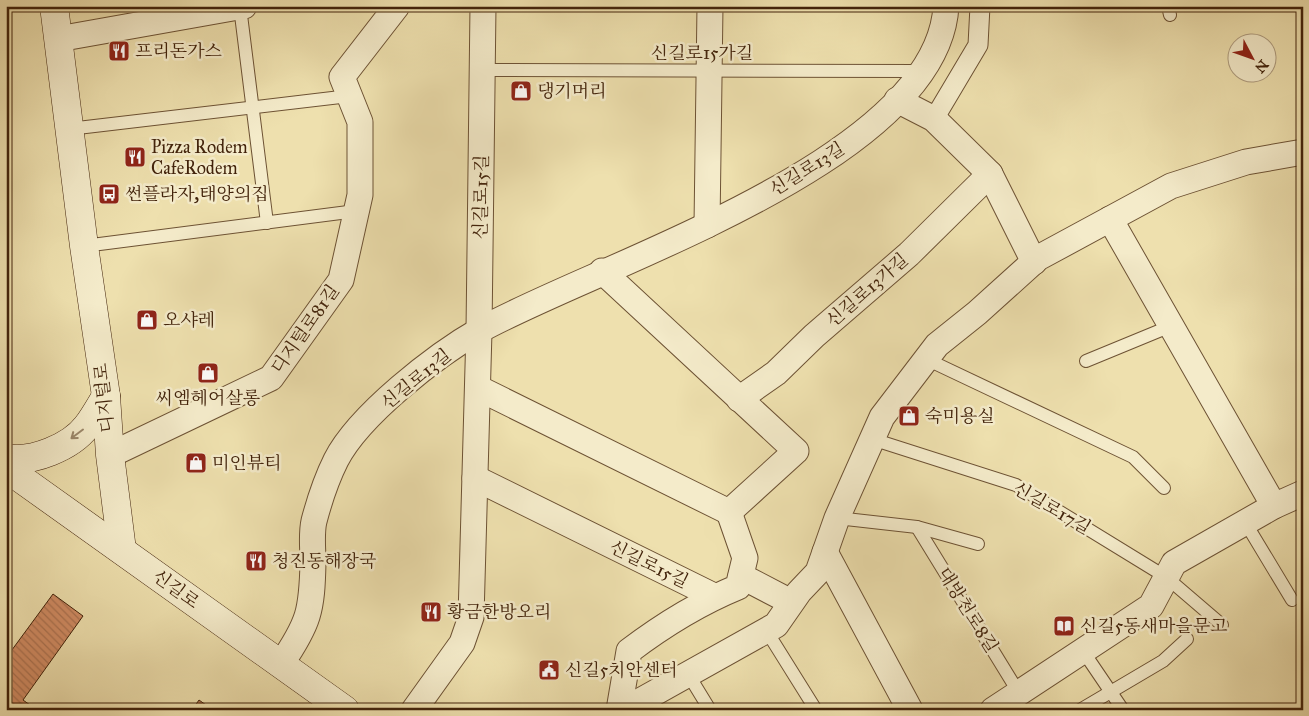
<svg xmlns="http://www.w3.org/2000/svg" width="1309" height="716" viewBox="0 0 1309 716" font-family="'IM FELL Great Primer','Noto Serif KR',serif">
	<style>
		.building { fill: url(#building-back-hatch); stroke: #42230b }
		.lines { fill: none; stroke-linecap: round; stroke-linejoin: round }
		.service-casing { stroke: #6d5234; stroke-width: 14 }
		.pedestrian-casing { stroke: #6d5234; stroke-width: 21 }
		.minor-casing { stroke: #6d5234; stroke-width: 27 }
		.secondary-casing { stroke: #42230b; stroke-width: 29 }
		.service { stroke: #f4ebca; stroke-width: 12 }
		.pedestrian { stroke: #f4ebca; stroke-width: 19 }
		.minor { stroke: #f4ebca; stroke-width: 25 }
		.secondary { stroke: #f4ebca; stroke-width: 28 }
		.oneway { stroke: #9b876a }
		.labels { text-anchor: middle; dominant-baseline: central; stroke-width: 5; stroke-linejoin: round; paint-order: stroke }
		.poi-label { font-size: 18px; fill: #42230b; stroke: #f4ebca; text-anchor: start }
		.street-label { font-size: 18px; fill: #42230b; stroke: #f4ebca }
	</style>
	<defs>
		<pattern id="building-back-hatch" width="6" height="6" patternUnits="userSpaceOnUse" patternTransform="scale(1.25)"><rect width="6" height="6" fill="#d08c64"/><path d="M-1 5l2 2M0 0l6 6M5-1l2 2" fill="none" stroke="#aa7251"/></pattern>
	</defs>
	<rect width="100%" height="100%" fill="#eee0ae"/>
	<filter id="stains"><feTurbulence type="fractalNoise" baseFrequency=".004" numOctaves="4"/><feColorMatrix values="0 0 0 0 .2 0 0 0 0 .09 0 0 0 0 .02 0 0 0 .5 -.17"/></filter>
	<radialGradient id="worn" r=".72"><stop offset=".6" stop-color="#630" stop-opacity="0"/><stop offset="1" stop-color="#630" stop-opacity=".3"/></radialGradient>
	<g class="building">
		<polygon points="53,594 83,616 23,700 37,710 6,710 6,658"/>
		<polygon points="199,700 213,710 192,710"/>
	</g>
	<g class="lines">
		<g class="service-casing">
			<g id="service">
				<polyline points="1168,6 1170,15"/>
				<polyline points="240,7 267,223"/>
				<polyline points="482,70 921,71"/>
				<polyline points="69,129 349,96"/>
				<polyline points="84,246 356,211"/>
				<polyline points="926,359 1133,457 1164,488"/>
				<polyline points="1086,361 1171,326"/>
				<polyline points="872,439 1016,485 1166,577 1222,625"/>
				<polyline points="837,518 917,527 978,544"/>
				<polyline points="1245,522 1292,600"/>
				<polyline points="917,527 1019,693"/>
				<polyline points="766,630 816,710"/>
				<polyline points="1083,651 1123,710"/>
				<polyline points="688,674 710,710"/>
				<polyline points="1080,710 1163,661 1187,639"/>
			</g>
		</g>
		<g class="pedestrian-casing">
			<polyline id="pedestrian" points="934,119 978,45 980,6"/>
		</g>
		<g class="minor-casing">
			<g id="minor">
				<polyline points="58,39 244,6"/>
				<polyline points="897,100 934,119 990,174 1034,262"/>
				<polyline points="1110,219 1274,506"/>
				<polyline points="707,225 710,6"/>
				<polyline points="602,271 796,451 729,512"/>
				<polyline points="478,388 729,512"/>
				<polyline points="739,399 776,373 814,336 909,254 990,174"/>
				<polyline points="110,455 271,378 341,280 360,195 360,122 342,77 397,6"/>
				<polyline points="475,478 714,596"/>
				<polyline points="825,552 910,710"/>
				<polyline points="741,576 791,602"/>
				<path d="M281,664c28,-41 31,-53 32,-102 0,-13 -2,-28 1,-41 5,-19 13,-43 22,-61 23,-45 100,-105 144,-130 117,-65 458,-170 466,-324"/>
				<polyline points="414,710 462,643 471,617 479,331 483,6"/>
				<path d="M619,710l10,-59c33,-25 70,-48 109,-64l7,-29 -16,-46"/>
				<polyline points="624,710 776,625 799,592 818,572 837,518 882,417 937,345 977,313 1038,258 1171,186 1246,162 1303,152"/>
				<polyline points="993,710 1151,606 1174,563 1274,506 1303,493"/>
			</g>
		</g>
		<g class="secondary-casing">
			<g id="secondary">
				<polyline points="54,6 84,246 106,396 110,455 122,550"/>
				<path d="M6,458c26,5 65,-11 81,-32 7,-9 13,-20 19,-30"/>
				<polyline points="6,468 345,710"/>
			</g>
		</g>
		<use href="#service" class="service"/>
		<use href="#pedestrian" class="pedestrian"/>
		<use href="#minor" class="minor"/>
		<use href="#secondary" class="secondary"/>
	</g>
	<defs><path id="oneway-shaft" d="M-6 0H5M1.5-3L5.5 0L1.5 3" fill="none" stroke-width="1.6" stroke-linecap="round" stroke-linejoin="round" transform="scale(1.25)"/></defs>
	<use class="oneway" href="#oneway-shaft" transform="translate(77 434) rotate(143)"/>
	<defs>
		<g id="restaurant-square" transform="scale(1.125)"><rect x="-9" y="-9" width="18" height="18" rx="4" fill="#8f2418" stroke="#f4ebca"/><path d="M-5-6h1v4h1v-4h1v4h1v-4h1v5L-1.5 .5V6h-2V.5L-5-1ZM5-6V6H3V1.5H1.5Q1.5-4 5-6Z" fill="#fff"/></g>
		<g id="shop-square" transform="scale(1.125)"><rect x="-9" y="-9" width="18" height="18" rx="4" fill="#8f2418" stroke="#f4ebca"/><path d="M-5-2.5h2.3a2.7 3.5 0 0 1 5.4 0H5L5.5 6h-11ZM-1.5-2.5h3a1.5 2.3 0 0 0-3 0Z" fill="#fff"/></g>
		<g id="bus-square" transform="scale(1.125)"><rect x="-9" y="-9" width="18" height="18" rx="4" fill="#8f2418" stroke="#f4ebca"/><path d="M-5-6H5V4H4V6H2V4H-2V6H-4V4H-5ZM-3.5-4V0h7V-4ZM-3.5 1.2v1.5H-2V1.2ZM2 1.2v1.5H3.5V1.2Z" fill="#fff"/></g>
		<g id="library-square" transform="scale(1.125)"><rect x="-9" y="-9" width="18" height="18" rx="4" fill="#8f2418" stroke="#f4ebca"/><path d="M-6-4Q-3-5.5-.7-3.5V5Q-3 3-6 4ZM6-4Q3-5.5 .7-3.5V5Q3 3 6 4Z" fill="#fff"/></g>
		<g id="civic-square" transform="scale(1.125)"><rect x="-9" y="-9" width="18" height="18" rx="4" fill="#8f2418" stroke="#f4ebca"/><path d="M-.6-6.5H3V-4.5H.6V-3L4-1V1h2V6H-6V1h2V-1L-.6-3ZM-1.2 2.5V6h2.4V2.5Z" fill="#fff"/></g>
	</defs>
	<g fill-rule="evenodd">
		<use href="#restaurant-square" x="119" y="51"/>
		<use href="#shop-square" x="521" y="91"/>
		<use href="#restaurant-square" x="135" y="157"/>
		<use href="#bus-square" x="109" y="194"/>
		<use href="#shop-square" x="147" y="320"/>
		<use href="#shop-square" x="208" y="373"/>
		<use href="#shop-square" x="909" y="416"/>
		<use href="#shop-square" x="196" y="463"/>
		<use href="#restaurant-square" x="256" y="561"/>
		<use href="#restaurant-square" x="431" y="612"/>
		<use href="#library-square" x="1064" y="626"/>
		<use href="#civic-square" x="549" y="670"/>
	</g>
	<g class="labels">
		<g class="poi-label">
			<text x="135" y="51">프리돈가스</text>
			<text x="537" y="91">댕기머리</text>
			<text x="151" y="147">Pizza Rodem<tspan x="151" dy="21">CafeRodem</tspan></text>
			<text x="125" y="194">썬플라자,태양의집</text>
			<text x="163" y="320">오샤레</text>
			<text x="208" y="398" text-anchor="middle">씨엠헤어살롱</text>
			<text x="925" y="416">숙미용실</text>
			<text x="212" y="463">미인뷰티</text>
			<text x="272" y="561">청진동해장국</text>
			<text x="447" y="612">황금한방오리</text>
			<text x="1080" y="626">신길5동새마을문고</text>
			<text x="565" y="670">신길5치안센터</text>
		</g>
		<g class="street-label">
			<text x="702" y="53">신길로15가길</text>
			<text transform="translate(807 169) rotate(-32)">신길로13길</text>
			<text transform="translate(481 197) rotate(-89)">신길로15길</text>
			<text transform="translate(867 290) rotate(-41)">신길로13가길</text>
			<text transform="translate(305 329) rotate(-55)">디지털로81길</text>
			<text transform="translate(416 379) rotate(-39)">신길로13길</text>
			<text transform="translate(104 398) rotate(-96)">디지털로</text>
			<text transform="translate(1052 508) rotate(30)">신길로17길</text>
			<text transform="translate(649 564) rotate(26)">신길로15길</text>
			<text transform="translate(176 589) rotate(36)">신길로</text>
			<text transform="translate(968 610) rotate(58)">대방천로8길</text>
		</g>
	</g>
	<rect width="1309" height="716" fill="none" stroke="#eee0ae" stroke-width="25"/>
	<rect x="8" y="8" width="1294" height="701" fill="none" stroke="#42230b" stroke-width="2.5"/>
	<rect x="12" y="12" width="1284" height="691" fill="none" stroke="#42230b"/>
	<g transform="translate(1252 58) rotate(131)"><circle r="24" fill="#f4ebca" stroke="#ad9b7e"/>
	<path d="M0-4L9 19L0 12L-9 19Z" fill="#8f2418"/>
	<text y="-8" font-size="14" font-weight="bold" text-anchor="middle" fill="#42230b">N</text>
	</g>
	<rect width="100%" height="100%" filter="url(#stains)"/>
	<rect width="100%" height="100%" fill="url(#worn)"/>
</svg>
